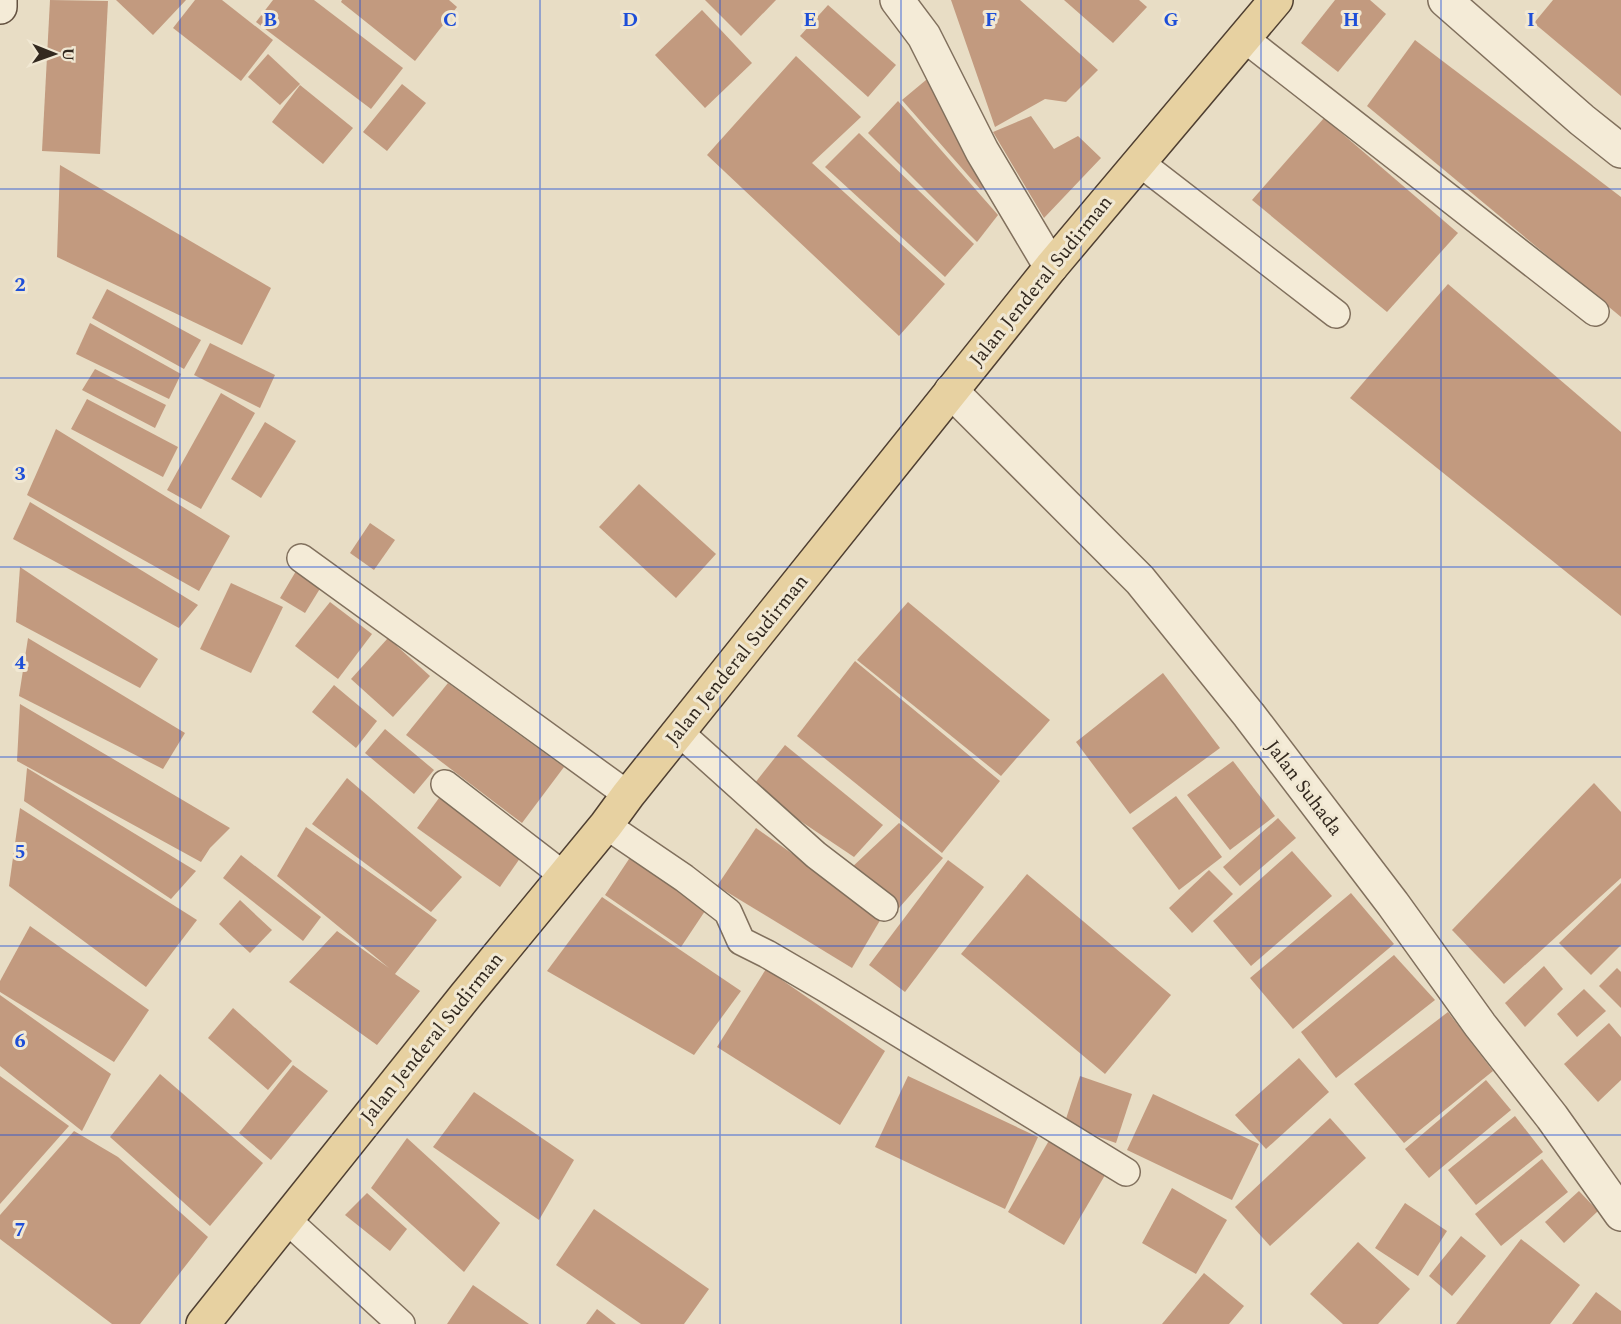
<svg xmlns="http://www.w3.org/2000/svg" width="1621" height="1324" viewBox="0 0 1621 1324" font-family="Spectral,serif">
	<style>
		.building { fill: #c29a7f }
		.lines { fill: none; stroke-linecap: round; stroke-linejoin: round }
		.lane-casing { stroke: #81705d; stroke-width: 30 }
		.street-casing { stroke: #81705d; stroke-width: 36 }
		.secondary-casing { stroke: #635140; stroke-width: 36 }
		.primary-casing { stroke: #4f3f31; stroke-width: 36 }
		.lane { stroke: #f4ebd7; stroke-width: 27 }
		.street { stroke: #f4ebd7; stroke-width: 33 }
		.secondary { stroke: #f4ebd7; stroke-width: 33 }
		.primary { stroke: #e7d1a1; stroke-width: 33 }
		.grid { fill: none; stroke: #1d4ed8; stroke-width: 1.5; stroke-opacity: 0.55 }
		.labels { text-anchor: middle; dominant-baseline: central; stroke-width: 6; stroke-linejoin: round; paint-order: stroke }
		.street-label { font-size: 20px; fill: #33291f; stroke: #f1e8d3 }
		.grid-label { font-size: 20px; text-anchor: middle; font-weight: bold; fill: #1d4ed8; stroke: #f1e8d3; stroke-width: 6; stroke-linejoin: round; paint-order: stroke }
	</style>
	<rect width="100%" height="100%" fill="#e8ddc5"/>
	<g class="building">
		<polygon points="50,0 108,1 100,154 42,151"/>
		<polygon points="116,0 186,0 153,35"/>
		<polygon points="195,0 222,0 273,40 241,81 173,28"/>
		<polygon points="273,0 314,0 403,68 371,109 256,22"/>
		<polygon points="342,0 449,0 457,7 415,61 341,2"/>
		<polygon points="705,0 776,0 741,36"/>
		<polygon points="951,0 1020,0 1098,70 1066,102 1045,99 995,127"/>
		<polygon points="1064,0 1139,0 1147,7 1113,43"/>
		<polygon points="1335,0 1370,0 1386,14 1338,72 1301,43"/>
		<polygon points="1553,0 1621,0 1621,96 1534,23"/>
		<polygon points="828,5 896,65 868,97 800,36"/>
		<polygon points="702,10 752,63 705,108 655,55"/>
		<polygon points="1415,40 1621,197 1621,317 1367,106"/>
		<polygon points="268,54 300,84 280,105 248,77"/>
		<polygon points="796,56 861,117 812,163 945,284 899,336 707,155"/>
		<polygon points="932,75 993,179 981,190 902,100"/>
		<polygon points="402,84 426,103 387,151 363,132"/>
		<polygon points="300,85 353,128 323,164 272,122"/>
		<polygon points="898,101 998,215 977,242 868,133"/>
		<polygon points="1031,116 1054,149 1078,136 1101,158 1044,218 993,132"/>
		<polygon points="1324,118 1458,233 1387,312 1252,200"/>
		<polygon points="859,133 974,244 945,277 825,167"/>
		<polygon points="60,165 271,288 242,345 57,257"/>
		<polygon points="1448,284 1621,432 1621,616 1350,398"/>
		<polygon points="107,289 201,340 184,369 92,318"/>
		<polygon points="90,323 181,374 169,399 76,354"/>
		<polygon points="210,343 275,375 260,408 194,375"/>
		<polygon points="95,369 166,405 155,428 82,390"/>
		<polygon points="221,393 255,413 201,509 167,490"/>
		<polygon points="87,399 178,447 163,477 71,429"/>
		<polygon points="265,422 296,441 261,498 231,479"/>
		<polygon points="56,429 230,536 199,591 27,495"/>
		<polygon points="639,484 716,554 676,598 599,527"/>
		<polygon points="30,502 198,605 179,628 13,539"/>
		<polygon points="370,523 395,540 374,570 350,553"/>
		<polygon points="299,566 324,582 305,613 280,598"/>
		<polygon points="20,567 158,659 140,688 16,622"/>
		<polygon points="231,583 283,607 251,673 200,649"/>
		<polygon points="330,602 372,634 338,679 295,646"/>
		<polygon points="908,602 1050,720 1001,776 857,660"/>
		<polygon points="28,638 185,733 163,769 19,696"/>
		<polygon points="388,638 430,676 393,717 351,679"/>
		<polygon points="855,661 1000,781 942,853 797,736"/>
		<polygon points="1163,673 1220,748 1130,814 1076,742"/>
		<polygon points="448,683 564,767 522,823 406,735"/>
		<polygon points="334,685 377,721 356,748 312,712"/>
		<polygon points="20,704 230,828 210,848 201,862 17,761"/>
		<polygon points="385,729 434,770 414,794 365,753"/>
		<polygon points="785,745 883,825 854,857 751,788"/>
		<polygon points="1233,761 1275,816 1230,850 1187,795"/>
		<polygon points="27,768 196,871 171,899 24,801"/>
		<polygon points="347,778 462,877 431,912 312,824"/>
		<polygon points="1594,783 1621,812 1621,878 1504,984 1452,930"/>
		<polygon points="442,794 525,851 500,887 417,828"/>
		<polygon points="1176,796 1222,857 1179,890 1132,828"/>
		<polygon points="20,808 197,920 146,987 9,886"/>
		<polygon points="1278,818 1296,838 1240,886 1223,867"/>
		<polygon points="899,823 943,858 899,908 849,870"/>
		<polygon points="306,827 437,920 395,974 420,991 377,1045 289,982 337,931 389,968 277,876"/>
		<polygon points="756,828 882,917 852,968 717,886"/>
		<polygon points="1292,851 1332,896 1251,966 1213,921"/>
		<polygon points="241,855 321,917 303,941 223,878"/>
		<polygon points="631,856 707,908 681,947 605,895"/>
		<polygon points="948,860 984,887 905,992 869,965"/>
		<polygon points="1209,870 1233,894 1192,933 1169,908"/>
		<polygon points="1027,874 1171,995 1105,1074 961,954"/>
		<polygon points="1621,883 1621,945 1591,975 1559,943"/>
		<polygon points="1351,893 1394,944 1293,1029 1250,978"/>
		<polygon points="602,897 741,991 694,1055 547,971"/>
		<polygon points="240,900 272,930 250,953 219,924"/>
		<polygon points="30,926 149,1010 114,1062 0,992 0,981"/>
		<polygon points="1394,955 1435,1000 1336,1078 1301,1032"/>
		<polygon points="1544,966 1563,989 1525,1027 1505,1003"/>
		<polygon points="1617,968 1621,972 1621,1008 1599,986"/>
		<polygon points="766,969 885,1051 840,1125 717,1047"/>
		<polygon points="1584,989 1606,1011 1577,1037 1557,1014"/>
		<polygon points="0,995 111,1074 82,1131 0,1066"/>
		<polygon points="233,1008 292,1061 268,1090 208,1038"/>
		<polygon points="1448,1012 1493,1071 1404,1143 1354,1084"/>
		<polygon points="1609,1023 1621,1037 1621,1080 1598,1102 1564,1064"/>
		<polygon points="1299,1058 1329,1092 1266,1149 1235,1115"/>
		<polygon points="293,1065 328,1091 271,1160 239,1133"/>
		<polygon points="160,1074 263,1163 210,1226 110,1137"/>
		<polygon points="0,1076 69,1126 0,1204"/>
		<polygon points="908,1076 1038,1137 1005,1209 875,1147"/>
		<polygon points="1080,1076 1132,1094 1116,1143 1064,1125"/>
		<polygon points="1486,1080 1511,1110 1429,1178 1405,1149"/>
		<polygon points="474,1092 574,1160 539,1220 433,1147"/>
		<polygon points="1153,1094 1259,1144 1232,1200 1127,1150"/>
		<polygon points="1515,1116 1543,1152 1476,1205 1448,1170"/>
		<polygon points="1330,1118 1366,1158 1270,1246 1235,1207"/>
		<polygon points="74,1131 118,1157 208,1237 140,1324 112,1324 0,1239 0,1215"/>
		<polygon points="1051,1137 1108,1170 1064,1245 1008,1212"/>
		<polygon points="407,1138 500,1223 464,1272 371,1188"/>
		<polygon points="1542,1159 1568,1192 1501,1246 1475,1214"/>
		<polygon points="1172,1188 1227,1220 1196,1274 1142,1243"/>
		<polygon points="1579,1191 1598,1211 1564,1243 1545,1222"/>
		<polygon points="367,1193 407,1229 390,1251 345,1215"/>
		<polygon points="1405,1203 1447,1231 1418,1276 1375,1248"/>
		<polygon points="594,1209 709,1289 684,1324 641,1324 556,1265"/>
		<polygon points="1461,1236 1486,1256 1452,1296 1429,1276"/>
		<polygon points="1521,1239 1580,1285 1550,1324 1456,1324"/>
		<polygon points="1358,1242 1410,1289 1378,1324 1343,1324 1310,1294"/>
		<polygon points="1204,1273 1244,1306 1229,1324 1162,1324"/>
		<polygon points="473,1285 529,1324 447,1324"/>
		<polygon points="1596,1292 1621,1311 1621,1324 1572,1324"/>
		<polygon points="597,1309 616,1324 586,1324"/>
	</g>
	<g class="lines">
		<g class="lane-casing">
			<g id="lane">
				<polyline points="1244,38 1595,312"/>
				<polyline points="1139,162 1336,314"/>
				<polyline points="301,558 628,795"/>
				<polyline points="679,732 816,855 884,907"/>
				<polyline points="445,784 563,875"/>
				<polyline points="606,825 684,878 728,912 741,941 767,954 827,989 1126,1172"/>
				<polyline points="286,1219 401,1324"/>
			</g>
		</g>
		<g class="street-casing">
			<g id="street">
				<polyline points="897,0 924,36 982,151 1051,267"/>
				<polyline points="1445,0 1582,120 1621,151"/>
				<polyline points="951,391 1140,580 1249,715 1393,904 1480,1025 1552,1117 1621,1214"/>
			</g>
		</g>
		<g class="secondary-casing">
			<polyline id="secondary" points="0,7 0,0"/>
		</g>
		<g class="primary-casing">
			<polyline id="primary" points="203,1324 466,995 606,825 628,795 1051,267 1276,0"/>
		</g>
		<use href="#lane" class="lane"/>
		<use href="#street" class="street"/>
		<use href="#secondary" class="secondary"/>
		<use href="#primary" class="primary"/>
	</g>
	<path class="grid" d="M180,0v1324M360,0v1324M540,0v1324M720,0v1324M901,0v1324M1081,0v1324M1261,0v1324M1441,0v1324M0,189h1621M0,378h1621M0,567h1621M0,757h1621M0,946h1621M0,1135h1621"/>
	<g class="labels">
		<g class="street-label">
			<text transform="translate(1041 281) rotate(-51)">Jalan Jenderal Sudirman</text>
			<text transform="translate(737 660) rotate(-51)">Jalan Jenderal Sudirman</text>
			<text transform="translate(1304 788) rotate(53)">Jalan Suhada</text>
			<text transform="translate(432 1038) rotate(-51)">Jalan Jenderal Sudirman</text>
		</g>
	</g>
	<g class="grid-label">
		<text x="270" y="26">B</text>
		<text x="450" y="26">C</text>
		<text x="630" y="26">D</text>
		<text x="810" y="26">E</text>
		<text x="991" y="26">F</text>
		<text x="1171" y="26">G</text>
		<text x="1351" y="26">H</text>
		<text x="1531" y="26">I</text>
		<text x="20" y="291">2</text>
		<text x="20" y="480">3</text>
		<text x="20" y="669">4</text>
		<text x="20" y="858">5</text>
		<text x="20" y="1047">6</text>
		<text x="20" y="1236">7</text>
	</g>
	<g transform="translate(54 54) rotate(91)" stroke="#f1e8d3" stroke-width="4.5" paint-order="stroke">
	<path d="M0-4.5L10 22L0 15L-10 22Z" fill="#33291f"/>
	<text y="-9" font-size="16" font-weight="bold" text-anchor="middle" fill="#33291f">U</text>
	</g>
</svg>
